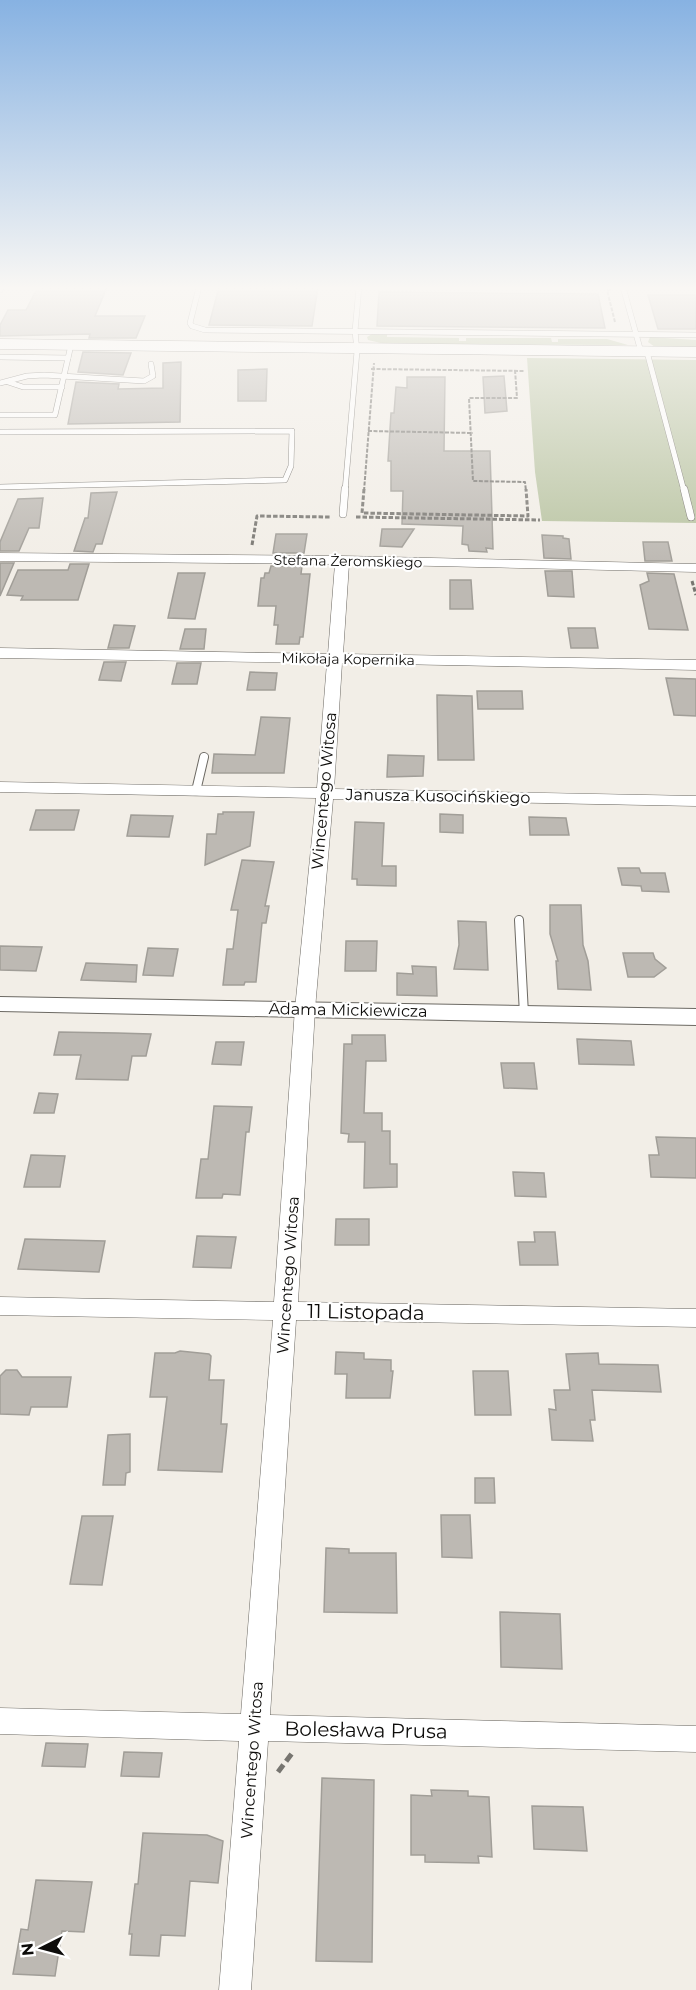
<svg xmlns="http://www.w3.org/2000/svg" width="696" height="1990" viewBox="0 0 696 1990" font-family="Montserrat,sans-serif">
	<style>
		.green { fill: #b9c4a2 }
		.building { fill: #bdb9b3; stroke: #a19e98; stroke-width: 1.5 }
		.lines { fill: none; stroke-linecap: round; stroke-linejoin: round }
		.service-far2-casing { stroke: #6c6963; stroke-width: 6 }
		.service-far1-casing { stroke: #6c6963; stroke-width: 8 }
		.service-casing { stroke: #6c6963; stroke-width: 10 }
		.minor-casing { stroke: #6c6963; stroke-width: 1 }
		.tertiary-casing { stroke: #6c6963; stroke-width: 2 }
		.secondary-casing { stroke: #6c6963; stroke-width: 1 }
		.path-far2 { stroke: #777570; stroke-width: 2; stroke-dasharray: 4 1.5; stroke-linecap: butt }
		.path-far1 { stroke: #777570; stroke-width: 3; stroke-dasharray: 4.5 2; stroke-linecap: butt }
		.path { stroke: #777570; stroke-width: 5; stroke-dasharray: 9 4.5; stroke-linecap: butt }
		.service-far2 { stroke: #fff; stroke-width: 5 }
		.service-far1 { stroke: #fff; stroke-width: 7 }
		.service { stroke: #fff; stroke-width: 8 }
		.minor { fill: #fff; fill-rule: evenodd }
		.tertiary { fill: #fff; fill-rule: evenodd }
		.secondary { fill: #fff; fill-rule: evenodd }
		.labels { text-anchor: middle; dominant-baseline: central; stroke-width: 4.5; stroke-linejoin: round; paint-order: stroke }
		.far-street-label { font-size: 14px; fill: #0d0c0a; stroke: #fff }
		.street-label { font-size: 16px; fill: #0d0c0a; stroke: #fff }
		.near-street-label { font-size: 20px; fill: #0d0c0a; stroke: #fff }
	</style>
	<rect width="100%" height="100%" fill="#f2eee7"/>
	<g class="green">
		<polygon points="372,334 387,334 387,337 459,338 459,341 466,341 466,338 551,338 552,342 558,342 558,339 607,339 628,345 385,344 368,340 367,337"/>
		<polygon points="650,337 696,340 696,351 655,347 648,342"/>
		<polygon points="527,358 696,360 696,523 542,521 535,472"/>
	</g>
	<g class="building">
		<polygon points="38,287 107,287 95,316 145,316 136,338 89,338 90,334 0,336 0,325 8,310 26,310"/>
		<polygon points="219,287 318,287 312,326 209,325"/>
		<polygon points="379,292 598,294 605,328 377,326"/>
		<polygon points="648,295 696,295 696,329 658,329"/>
		<polygon points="83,352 131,353 123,375 78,372"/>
		<polygon points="181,362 180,422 68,424 76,382 119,384 118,389 163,388 163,363"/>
		<polygon points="267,369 266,401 238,401 238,370"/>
		<polygon points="504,376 507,411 485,413 483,377"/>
		<polygon points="407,377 445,377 444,451 490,451 493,549 486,548 487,552 469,551 468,545 462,544 463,526 402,524 403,491 391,491 391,461 388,461 391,413 394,413 396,387 407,388"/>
		<polygon points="117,492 102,544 96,544 93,552 74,551 85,518 88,518 91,493"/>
		<polygon points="43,498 39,528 29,528 19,551 0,551 0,542 18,499"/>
		<polygon points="382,529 414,529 402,547 380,546"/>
		<polygon points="276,534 307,534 304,553 273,553"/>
		<polygon points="542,535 563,536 563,538 569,539 571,559 544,558"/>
		<polygon points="643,542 668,542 672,561 645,561"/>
		<polygon points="0,563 14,563 0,596"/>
		<polygon points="70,564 89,564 78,600 21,600 23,596 7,595 18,570 68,570"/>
		<polygon points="271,566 302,566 301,574 310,574 303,637 300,637 299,644 276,644 278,625 274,625 276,606 258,606 261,578 264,578 265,573 269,573"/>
		<polygon points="545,571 572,571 574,597 548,596"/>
		<polygon points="178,573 205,573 195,619 168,618"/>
		<polygon points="647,573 674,574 688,630 649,629 640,585 649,581"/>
		<polygon points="450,580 471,580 473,609 450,609"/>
		<polygon points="114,625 135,626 129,648 108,648"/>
		<polygon points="568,628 595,628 598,648 571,648"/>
		<polygon points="185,629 206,629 204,649 180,649"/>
		<polygon points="104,662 126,662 121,681 99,680"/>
		<polygon points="177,663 201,663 197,684 172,684"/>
		<polygon points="250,672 277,673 275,690 247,690"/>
		<polygon points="666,678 696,679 696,716 674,715"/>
		<polygon points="477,691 522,691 523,709 478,709"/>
		<polygon points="437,695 472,696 474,760 438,760"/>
		<polygon points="261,717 290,718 284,773 212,773 214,754 255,755"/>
		<polygon points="388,755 424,756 423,776 387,777"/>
		<polygon points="36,810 79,810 74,830 30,830"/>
		<polygon points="223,812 254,812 250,846 205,865 207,834 216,834 218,814 223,814"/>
		<polygon points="440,814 463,815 463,833 440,832"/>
		<polygon points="131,815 173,816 169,837 127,836"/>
		<polygon points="529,817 566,818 569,835 530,835"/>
		<polygon points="355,822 384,823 382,866 396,866 396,886 357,885 357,879 352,879"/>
		<polygon points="242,860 274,862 265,906 269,906 266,923 262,923 256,982 245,982 244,985 223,985 227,949 233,949 238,910 231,910"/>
		<polygon points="618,868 639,868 641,873 665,873 669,892 642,891 641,886 622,885"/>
		<polygon points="550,905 581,905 583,945 588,961 591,990 558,989 556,961 558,961 550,934"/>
		<polygon points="458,921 486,922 488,970 454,969 459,945"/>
		<polygon points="346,941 377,941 376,971 345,971"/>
		<polygon points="0,946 42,947 36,971 0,970"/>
		<polygon points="148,948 178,949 173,976 143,975"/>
		<polygon points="623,953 653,953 655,959 666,968 654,977 628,977"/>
		<polygon points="86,963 137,965 136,982 81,980"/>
		<polygon points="412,966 436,967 437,996 397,995 397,973 413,974"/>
		<polygon points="59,1032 117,1033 151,1034 146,1056 132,1056 128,1080 76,1079 81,1055 54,1055"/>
		<polygon points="352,1035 385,1035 386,1061 366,1061 364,1113 382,1113 382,1131 390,1131 390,1164 397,1164 397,1187 364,1188 365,1142 348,1142 349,1134 341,1133 344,1044 352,1044"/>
		<polygon points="577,1039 631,1041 634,1065 579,1064"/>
		<polygon points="216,1042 244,1042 241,1065 212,1064"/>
		<polygon points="501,1063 534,1063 537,1089 504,1088"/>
		<polygon points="39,1093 58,1094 54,1113 34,1113"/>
		<polygon points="214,1106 252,1107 249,1132 246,1132 240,1195 223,1194 222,1198 196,1198 201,1159 208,1159"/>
		<polygon points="656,1137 696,1138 696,1178 651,1177 649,1155 659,1155"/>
		<polygon points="31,1155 65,1156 60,1187 24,1187"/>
		<polygon points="513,1172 544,1173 546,1197 515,1196"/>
		<polygon points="336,1219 369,1219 369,1245 335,1245"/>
		<polygon points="534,1232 555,1232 558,1265 520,1265 518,1242 535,1242"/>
		<polygon points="197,1236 236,1237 231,1268 193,1267"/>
		<polygon points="25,1239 105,1241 99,1272 18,1269"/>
		<polygon points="180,1351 209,1354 211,1356 209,1380 224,1380 221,1424 227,1424 222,1472 158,1470 167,1397 150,1397 155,1353 175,1353"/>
		<polygon points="336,1352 364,1353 364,1359 391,1360 391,1371 393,1371 390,1398 346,1398 347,1374 335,1374"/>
		<polygon points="598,1353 599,1364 658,1365 661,1392 592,1390 595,1420 590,1420 593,1441 552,1440 549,1409 556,1410 554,1390 570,1390 566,1354"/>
		<polygon points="6,1370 17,1370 22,1377 71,1377 67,1407 31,1407 29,1415 0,1414 0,1376"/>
		<polygon points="473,1371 508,1371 511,1415 475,1415"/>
		<polygon points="130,1434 130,1472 126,1473 125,1485 103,1485 108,1435"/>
		<polygon points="475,1478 494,1478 495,1503 475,1503"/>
		<polygon points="441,1515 470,1515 472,1558 442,1557"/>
		<polygon points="82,1516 113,1516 102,1585 70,1584"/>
		<polygon points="326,1548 349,1549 349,1553 396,1553 397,1613 324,1612"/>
		<polygon points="500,1612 560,1614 562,1669 501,1667"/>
		<polygon points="46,1743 88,1744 85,1767 42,1766"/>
		<polygon points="124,1752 162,1753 159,1777 121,1776"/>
		<polygon points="322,1778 374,1780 372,1962 316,1961"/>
		<polygon points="431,1790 468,1791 468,1796 489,1797 492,1857 478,1856 479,1863 425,1862 425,1855 411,1855 411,1795 432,1796"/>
		<polygon points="532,1806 583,1807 587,1851 534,1849"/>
		<polygon points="143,1833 207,1835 223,1841 218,1883 190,1881 185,1936 161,1935 159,1956 130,1955 132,1934 129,1934 135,1884 138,1884"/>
		<polygon points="36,1880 92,1882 84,1932 62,1931 55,1976 13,1974 21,1929 28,1930"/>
	</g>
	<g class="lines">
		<g class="service-far2-casing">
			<g id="service-far2">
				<polyline points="199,287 190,323 192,326 205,330 696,335"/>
				<polyline points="623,287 641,352"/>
				<polyline points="0,290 2,287"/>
				<polyline points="647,352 684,491"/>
				<polyline points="0,357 68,358"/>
				<polyline points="8,382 23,387 62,387"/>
				<polyline points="0,383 27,376 44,375 144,381 153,376 151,364"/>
				<polyline points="0,415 55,415 71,345"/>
				<polyline points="0,432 292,431 291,466 285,480 0,487"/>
				<polyline points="345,491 357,351 355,331 359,287"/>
			</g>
		</g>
		<g class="service-far1-casing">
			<g id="service-far1">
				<polyline points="684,489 691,517"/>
				<polyline points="343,514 345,489"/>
			</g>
		</g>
		<g class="service-casing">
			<g id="service">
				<polyline points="196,791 204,757"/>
				<polyline points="519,920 524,1014"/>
			</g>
		</g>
		<g class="minor-casing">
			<polygon id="minor" points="0,553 342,556 696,564 696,572 349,564 343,654 696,660 696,670 342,663 334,789 696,796 696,806 333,799 315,1009 298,1302 696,1309 696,1327 296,1320 270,1715 696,1726 696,1752 268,1741 251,1990 219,1990 239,1741 0,1734 0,1708 241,1714 273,1320 0,1315 0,1297 274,1302 295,1009 316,798 0,792 0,782 317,788 327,663 0,658 0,648 328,654 335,564 0,561"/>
		</g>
		<g class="tertiary-casing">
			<polygon id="tertiary" points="0,997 696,1009 696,1025 0,1011"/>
		</g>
		<g class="secondary-casing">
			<polygon id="secondary" points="0,339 696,347 696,357 0,349"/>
		</g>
		<g class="path-far2">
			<polyline points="611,290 607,290 615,322"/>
			<polyline points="371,369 525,371"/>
			<polyline points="515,370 517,398 469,398 473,481 525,482 526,491"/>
			<polyline points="368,431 473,433"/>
			<polyline points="364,491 374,363"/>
		</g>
		<g class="path-far1">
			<polyline points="364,489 362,513 528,516 526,489"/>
			<polyline points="356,517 540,520"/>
			<polyline points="252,545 257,516 331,517"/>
			<polyline points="692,581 696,595"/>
		</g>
		<polyline class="path" points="278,1772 293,1752"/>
		<use href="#service-far2" class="service-far2"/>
		<use href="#service-far1" class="service-far1"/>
		<use href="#service" class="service"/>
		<use href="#minor" class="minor"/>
		<use href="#tertiary" class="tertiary"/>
		<use href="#secondary" class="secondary"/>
	</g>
	<linearGradient id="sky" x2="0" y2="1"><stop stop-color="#87b2e2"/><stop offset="0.51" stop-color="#f9f7f4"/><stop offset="1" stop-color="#f9f7f4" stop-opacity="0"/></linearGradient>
	<rect width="696" height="565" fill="url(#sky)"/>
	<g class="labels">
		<g class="far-street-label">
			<text transform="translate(348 561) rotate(1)">Stefana Żeromskiego</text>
			<text transform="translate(348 659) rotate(1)">Mikołaja Kopernika</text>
		</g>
		<g class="street-label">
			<text transform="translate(324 791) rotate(-85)">Wincentego Witosa</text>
			<text transform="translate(438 796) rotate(1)">Janusza Kusocińskiego</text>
			<text transform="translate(348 1010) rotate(1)">Adama Mickiewicza</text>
			<text transform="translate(288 1275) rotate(-86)">Wincentego Witosa</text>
			<text transform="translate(252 1760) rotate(-86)">Wincentego Witosa</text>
		</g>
		<g class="near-street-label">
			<text transform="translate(366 1312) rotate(1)">11 Listopada</text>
			<text transform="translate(366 1730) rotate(1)">Bolesława Prusa</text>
		</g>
	</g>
	<g transform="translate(42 1948) rotate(264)" stroke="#ffffff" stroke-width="4.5" paint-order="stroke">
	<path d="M0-4.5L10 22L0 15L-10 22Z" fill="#0d0c0a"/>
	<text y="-9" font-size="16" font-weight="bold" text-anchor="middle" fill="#0d0c0a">N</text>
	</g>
</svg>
